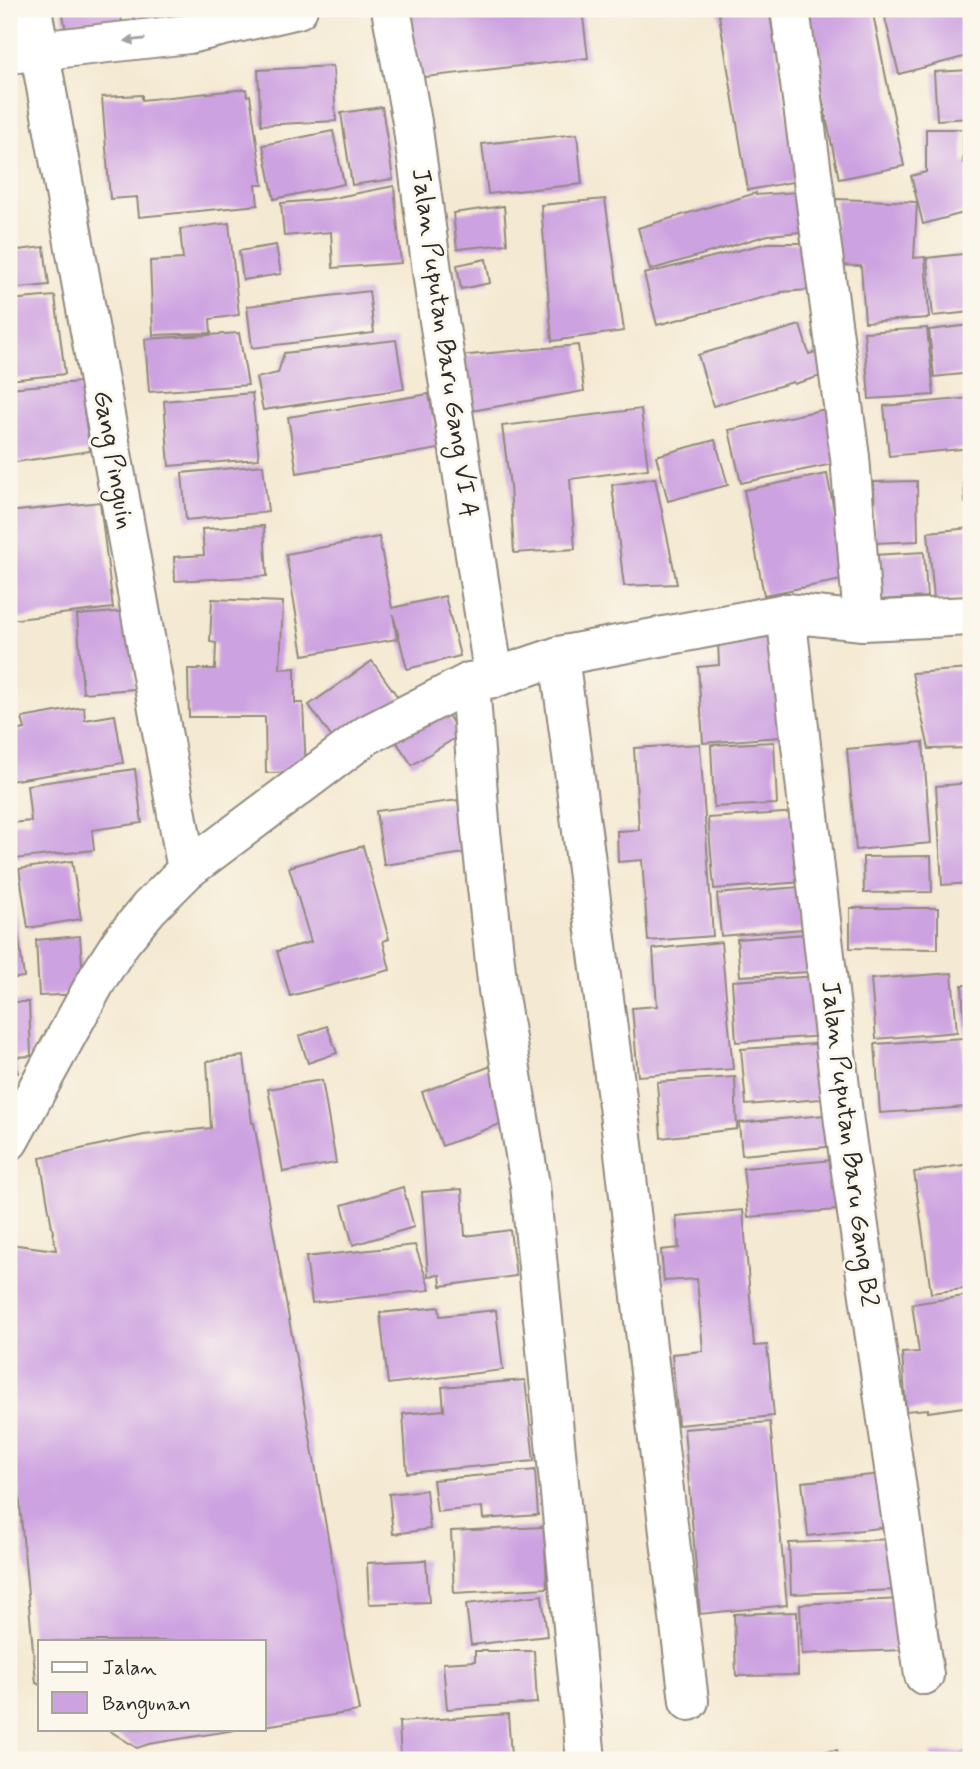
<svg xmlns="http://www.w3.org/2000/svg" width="980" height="1769" viewBox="0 0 980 1769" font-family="Mynerve,sans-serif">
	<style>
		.building { fill: #cda2e1 }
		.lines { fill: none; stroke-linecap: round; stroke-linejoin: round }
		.minor-casing { stroke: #908a7e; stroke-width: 42 }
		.minor { stroke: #fff; stroke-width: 38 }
		.oneway { fill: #a0a0a0 }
		.labels { text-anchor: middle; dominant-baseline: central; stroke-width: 6; stroke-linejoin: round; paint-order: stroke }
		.street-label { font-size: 26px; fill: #2b2b2b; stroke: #fbf7ec }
	</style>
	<rect width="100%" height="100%" fill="#fbf7ec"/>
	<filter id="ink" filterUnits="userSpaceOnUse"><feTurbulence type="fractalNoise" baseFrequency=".0143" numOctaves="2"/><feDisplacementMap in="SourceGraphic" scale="14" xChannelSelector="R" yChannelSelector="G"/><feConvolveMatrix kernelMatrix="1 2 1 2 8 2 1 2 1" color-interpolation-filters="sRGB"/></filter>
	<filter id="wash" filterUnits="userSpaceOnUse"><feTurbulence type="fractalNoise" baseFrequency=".00686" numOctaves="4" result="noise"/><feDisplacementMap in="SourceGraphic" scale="28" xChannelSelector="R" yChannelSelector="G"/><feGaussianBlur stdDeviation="1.57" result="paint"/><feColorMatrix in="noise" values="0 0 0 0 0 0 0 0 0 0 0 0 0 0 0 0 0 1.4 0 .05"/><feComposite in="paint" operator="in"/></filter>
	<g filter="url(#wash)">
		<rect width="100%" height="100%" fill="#f4e9d2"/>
		<g id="blocks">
			<g class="building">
				<polygon points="62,9 120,9 122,23 66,31"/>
				<polygon points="132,9 156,9 157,19 134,22"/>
				<polygon points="445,9 582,9 588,58 417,78 410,13"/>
				<polygon points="718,9 769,9 798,181 748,190"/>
				<polygon points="820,9 872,9 904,166 839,179 804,12"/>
				<polygon points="922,9 971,9 971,55 899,74 885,18"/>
				<polygon points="333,66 336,121 261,125 258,70"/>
				<polygon points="971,70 971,118 937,120 934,72"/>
				<polygon points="246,89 247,96 250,95 263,185 256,185 258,205 139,217 137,197 110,199 102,97 142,95 142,100"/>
				<polygon points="382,107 393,179 352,185 341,113"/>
				<polygon points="926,129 963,129 963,163 971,160 971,211 923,224 911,176 926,172"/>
				<polygon points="333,131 344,184 274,199 263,145"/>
				<polygon points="577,134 582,184 488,194 482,144"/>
				<polygon points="394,186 401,263 333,268 331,232 284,236 281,203 328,199"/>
				<polygon points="798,192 801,232 768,235 650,270 638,228 756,193 756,195"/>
				<polygon points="605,199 624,331 552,341 541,205"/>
				<polygon points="836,199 917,202 914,258 925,257 929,318 865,322 861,266 834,265"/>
				<polygon points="504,206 507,244 457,249 453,213"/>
				<polygon points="229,223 239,315 210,319 211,333 153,335 150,261 183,259 180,229"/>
				<polygon points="971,225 971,251 970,251 964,226"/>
				<polygon points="768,243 807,243 809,290 781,292 781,293 657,325 644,274"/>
				<polygon points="276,245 281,274 243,280 239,251"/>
				<polygon points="44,247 49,285 9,289 9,251"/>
				<polygon points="971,253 971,312 933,316 927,258"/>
				<polygon points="486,259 490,283 461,289 457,265"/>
				<polygon points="369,291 374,333 252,348 247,306"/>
				<polygon points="55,296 65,374 9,380 9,300"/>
				<polygon points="800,325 809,354 823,350 831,373 794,384 793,382 713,406 698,355"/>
				<polygon points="971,325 971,373 934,377 929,330"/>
				<polygon points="927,328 934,395 869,399 864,332"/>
				<polygon points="239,333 248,385 149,392 145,339"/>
				<polygon points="396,340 404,389 263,410 256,378 278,373 284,353"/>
				<polygon points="578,345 584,391 471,411 459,356"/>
				<polygon points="80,382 90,451 9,463 9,388"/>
				<polygon points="252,393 259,459 169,466 164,401"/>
				<polygon points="429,394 439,449 297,473 288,417"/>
				<polygon points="971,398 971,448 889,456 884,406"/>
				<polygon points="835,407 847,461 741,483 729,430"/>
				<polygon points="641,409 648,469 570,479 575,549 514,553 510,486 502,426"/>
				<polygon points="715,440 728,485 668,501 656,456"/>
				<polygon points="971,453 971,503 965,503 962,454"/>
				<polygon points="263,465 268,512 186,520 182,473"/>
				<polygon points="827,474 847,579 764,595 744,490"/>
				<polygon points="655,478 677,584 624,586 612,485"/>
				<polygon points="917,481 918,541 875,543 874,482"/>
				<polygon points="100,502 113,608 9,620 9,512"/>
				<polygon points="264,526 267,576 175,581 174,557 204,555 202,529"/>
				<polygon points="971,528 971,597 934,600 928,532"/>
				<polygon points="379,537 392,608 445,596 460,656 407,669 393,614 397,639 303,655 286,554"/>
				<polygon points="924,552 927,597 877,600 874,555"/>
				<polygon points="212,599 283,602 280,669 295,668 295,703 303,703 306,772 266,773 265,717 189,717 188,669 215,669 216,643 210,642"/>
				<polygon points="129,611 135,689 83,693 77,615"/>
				<polygon points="785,626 794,736 703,743 698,667 719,665 718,640"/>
				<polygon points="372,661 400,700 337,745 309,705"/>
				<polygon points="971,669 971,748 929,749 912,673"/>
				<polygon points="442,705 460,735 412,765 393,737"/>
				<polygon points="84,707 85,720 115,715 123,763 9,781 9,732 25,729 22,718"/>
				<polygon points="774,742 777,804 714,807 711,745"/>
				<polygon points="923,742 931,843 856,850 847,749"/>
				<polygon points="700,744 713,936 648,941 642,860 618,862 617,831 639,830 634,748"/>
				<polygon points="135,769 142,823 92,830 94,850 14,859 11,823 31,821 27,785"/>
				<polygon points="971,783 971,883 942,885 936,786"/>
				<polygon points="458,800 465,853 384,865 376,811"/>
				<polygon points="798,812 803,882 714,889 708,818"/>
				<polygon points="363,846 389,939 383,941 390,970 290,996 277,951 311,942 289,867"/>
				<polygon points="931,856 932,892 864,893 863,857"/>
				<polygon points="72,861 81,919 28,928 19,869"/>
				<polygon points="10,871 24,977 9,979 9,872"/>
				<polygon points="799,887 802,929 721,936 717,894"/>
				<polygon points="850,908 938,908 938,949 850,948"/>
				<polygon points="807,934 810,972 740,976 737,939"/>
				<polygon points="80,936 84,994 39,996 36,940"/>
				<polygon points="721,942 733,1069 638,1076 632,1008 657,1006 653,949"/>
				<polygon points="952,973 957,1032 876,1039 871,979"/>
				<polygon points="820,976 824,1036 736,1042 732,981"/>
				<polygon points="962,985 971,985 971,1034 965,1035"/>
				<polygon points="9,992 12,992 13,1002 29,1002 31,1056 16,1057 18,1073 9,1074"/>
				<polygon points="327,1026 337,1053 308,1063 299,1036"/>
				<polygon points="963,1038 968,1107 880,1113 875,1044"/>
				<polygon points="829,1043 833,1098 746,1105 741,1049"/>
				<polygon points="244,1056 252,1123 254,1123 359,1711 264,1726 264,1641 40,1641 40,1685 36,1683 18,1483 9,1484 9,1244 56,1250 40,1158 144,1135 211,1128 207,1061"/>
				<polygon points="491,1066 511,1120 442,1146 422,1092"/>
				<polygon points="735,1077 737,1129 661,1138 657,1082"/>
				<polygon points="322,1080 336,1163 283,1172 268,1089"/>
				<polygon points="835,1114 837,1146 742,1155 739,1123"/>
				<polygon points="833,1160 837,1210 748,1217 743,1168"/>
				<polygon points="971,1164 971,1288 931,1293 914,1172"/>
				<polygon points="403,1187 414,1227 353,1245 342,1205"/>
				<polygon points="462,1189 465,1236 510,1230 516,1276 441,1286 440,1275 428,1276 422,1192"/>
				<polygon points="743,1210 754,1346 767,1345 774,1416 678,1425 672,1354 703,1351 697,1279 664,1281 661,1250 679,1248 676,1216"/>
				<polygon points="415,1245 430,1290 312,1303 306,1257"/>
				<polygon points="971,1295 971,1406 928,1412 928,1409 906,1411 902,1353 919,1352 912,1304"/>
				<polygon points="439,1307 440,1316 496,1310 503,1370 388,1384 380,1313"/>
				<polygon points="525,1380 534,1461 407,1473 403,1414 444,1410 442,1387"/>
				<polygon points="770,1422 787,1605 700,1614 684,1429"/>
				<polygon points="535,1470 538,1515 483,1519 482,1507 437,1512 433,1480"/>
				<polygon points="882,1474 888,1527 808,1536 802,1482"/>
				<polygon points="426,1490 430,1529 393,1534 389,1494"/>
				<polygon points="544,1527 547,1588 454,1593 451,1531"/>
				<polygon points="896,1539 897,1590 791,1594 789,1543"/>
				<polygon points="426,1560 429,1602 369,1604 367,1563"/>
				<polygon points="542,1595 547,1636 471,1645 466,1604"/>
				<polygon points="901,1599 902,1650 802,1654 800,1604"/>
				<polygon points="797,1612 798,1675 736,1676 734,1614"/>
				<polygon points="475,1651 534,1651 537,1703 447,1709 443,1663 475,1661"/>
				<polygon points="508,1714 511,1756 456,1760 401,1760 399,1722"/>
				<polygon points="107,1729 235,1729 235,1730 149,1744 137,1748"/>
				<polygon points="837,1750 838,1760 780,1760 780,1755"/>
				<polygon points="971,1751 971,1760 932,1760 931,1753"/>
				<polygon points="758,1754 758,1760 707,1760 707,1758"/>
			</g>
		</g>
	</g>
	<g filter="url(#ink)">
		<use href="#blocks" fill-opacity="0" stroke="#908a7e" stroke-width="2"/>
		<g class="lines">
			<g class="minor-casing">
				<g id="minor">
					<polyline points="32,9 187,870"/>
					<polyline points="391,9 412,122 436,301 494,678"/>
					<polyline points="790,9 850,457 863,621"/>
					<polyline points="9,54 189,34 298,9"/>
					<polyline points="786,613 844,1123 924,1675"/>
					<polyline points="559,656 622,1136 689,1701"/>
					<polyline points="470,682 480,822 498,990 530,1185 586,1760"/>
					<polyline points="9,1141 98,978 121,942 149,908 187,870 367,735 470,682 494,678 559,656 786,613 863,621 971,616"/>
				</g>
			</g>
			<use href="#minor" class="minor"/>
		</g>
		<defs><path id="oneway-solid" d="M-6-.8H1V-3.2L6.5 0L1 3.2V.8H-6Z" transform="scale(1.75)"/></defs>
		<use class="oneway" href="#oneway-solid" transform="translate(135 40) rotate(174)"/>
	</g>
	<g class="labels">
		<g class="street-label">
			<text transform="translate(444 343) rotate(82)">Jalan Puputan Baru Gang VI A</text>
			<text transform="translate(113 460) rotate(80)">Gang Pinguin</text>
			<text transform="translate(849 1144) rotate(83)">Jalan Puputan Baru Gang B2</text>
		</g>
	</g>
	<rect width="980" height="1769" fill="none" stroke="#fbf7ec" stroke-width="35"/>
	<rect x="38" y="1640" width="228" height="91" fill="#fbf7ec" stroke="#a8a59f" stroke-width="2"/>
	<rect x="52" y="1662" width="35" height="10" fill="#ffffff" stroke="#a8a59f" stroke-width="2"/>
	<text x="102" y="1674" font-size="21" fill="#2b2b2b">Jalan</text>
	<rect x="52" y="1692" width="35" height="21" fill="#cda2e1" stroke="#a8a59f" stroke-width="2"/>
	<text x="102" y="1710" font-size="21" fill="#2b2b2b">Bangunan</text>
</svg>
